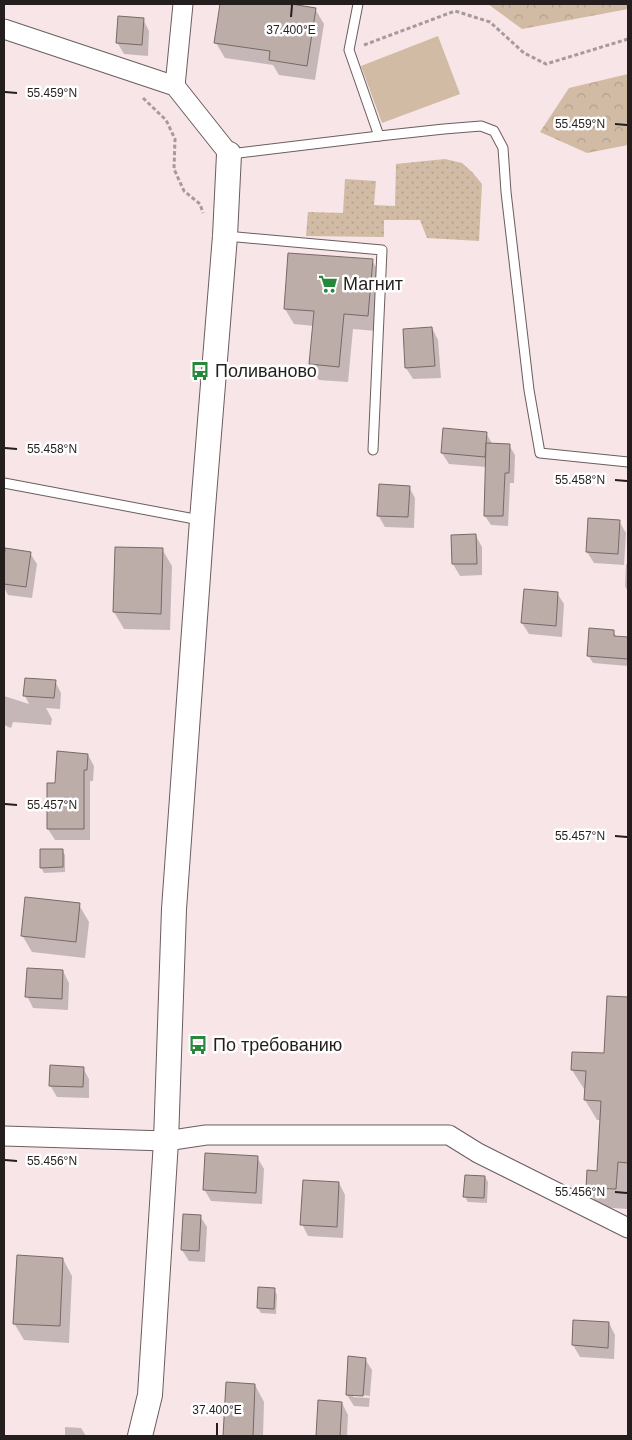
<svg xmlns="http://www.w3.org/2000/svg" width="632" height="1440" viewBox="0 0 632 1440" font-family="Helvetica,sans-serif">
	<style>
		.green { fill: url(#green-dots) }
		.forest { fill: url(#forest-crowns) }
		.pitch { fill: #d1bba5 }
		.shadow { fill: #0003; fill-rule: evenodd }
		.building { fill: #bdada8; stroke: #786965 }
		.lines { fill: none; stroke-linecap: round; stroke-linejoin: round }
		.service-casing { stroke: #6c5d5f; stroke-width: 11 }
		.minor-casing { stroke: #6c5d5f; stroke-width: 21 }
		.tertiary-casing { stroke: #6c5d5f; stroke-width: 26 }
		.path { stroke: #a89a9c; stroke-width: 3; stroke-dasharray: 4 2.5; stroke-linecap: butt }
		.service { stroke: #fff; stroke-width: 9 }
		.minor { stroke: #fff; stroke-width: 19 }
		.tertiary { stroke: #fff; stroke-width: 24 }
		.ticks { fill: none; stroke: #241e1e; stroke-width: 2 }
		.labels { text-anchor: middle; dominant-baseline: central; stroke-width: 5; stroke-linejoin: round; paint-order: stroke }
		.poi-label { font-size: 18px; fill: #241e1e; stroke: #fff; text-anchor: start }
		.ticks-label { font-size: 12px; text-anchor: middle; fill: #241e1e; stroke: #fff; stroke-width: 5; stroke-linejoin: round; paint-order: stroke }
	</style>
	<defs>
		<pattern id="green-dots" width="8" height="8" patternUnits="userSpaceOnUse" patternTransform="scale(1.25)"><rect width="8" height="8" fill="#d1bba5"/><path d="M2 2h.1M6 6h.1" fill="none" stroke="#b3a08e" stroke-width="1.8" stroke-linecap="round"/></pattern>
		<pattern id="forest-crowns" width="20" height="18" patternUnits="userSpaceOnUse" patternTransform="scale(1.25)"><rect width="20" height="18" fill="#d1bba5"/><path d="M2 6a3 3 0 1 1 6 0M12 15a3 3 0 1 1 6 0" fill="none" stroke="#b3a08e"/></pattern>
	</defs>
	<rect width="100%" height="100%" fill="#f7e5e7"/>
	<polygon class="green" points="445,159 462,163 472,172 482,184 479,241 427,238 420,220 384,220 384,237 306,236 308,212 343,213 345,179 376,181 374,205 395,206 396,164"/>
	<g class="forest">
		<polygon points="488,4 628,4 628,9 522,29"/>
		<polygon points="628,74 628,145 587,153 540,132 569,88"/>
	</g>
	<polygon class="pitch" points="438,36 460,94 382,123 361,66"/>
	<g class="shadow">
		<polygon points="221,4 283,4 315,9 324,24 315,80 279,75 273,65 225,58 216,43"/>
		<polygon points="143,19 149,31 148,56 124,54 117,42"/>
		<polygon points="372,260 381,276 377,331 353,329 348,382 319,380 310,364 314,326 294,324 285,309"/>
		<polygon points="432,328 438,340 441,378 413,379 406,368 404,330"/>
		<polygon points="486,433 493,445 509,445 515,455 514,483 510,483 508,526 491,525 485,516 487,467 449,464 442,453"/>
		<polygon points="409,487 415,498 414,528 385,527 378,515"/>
		<polygon points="619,521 626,533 624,565 594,563 587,552"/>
		<polygon points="453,536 476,536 482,547 482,575 460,576 453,564"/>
		<polygon points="162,549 172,566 170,630 124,629 114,612"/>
		<polygon points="6,550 30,553 37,564 32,598 8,595 4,587 4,569"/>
		<polygon points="626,564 628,564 628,592 625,586"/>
		<polygon points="557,593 564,604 562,637 529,634 522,623"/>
		<polygon points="613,631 617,638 628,639 628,666 593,663 588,655"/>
		<polygon points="55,681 61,693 60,709 46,708 52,719 51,725 13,722 11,728 4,725 4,696 29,704 25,696"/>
		<polygon points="88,755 94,766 93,781 90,781 90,840 55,840 48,829 56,784"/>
		<polygon points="62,850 65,855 65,872 44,873 41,867"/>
		<polygon points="79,905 89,922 85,958 32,952 22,935"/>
		<polygon points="63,971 69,983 68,1010 33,1008 27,996"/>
		<polygon points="608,997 628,998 627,1209 599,1207 587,1187 599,1172 601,1120 597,1120 585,1100 586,1089 584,1089 572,1070 605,1055"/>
		<polygon points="83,1068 89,1079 89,1098 57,1097 50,1085"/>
		<polygon points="257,1157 264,1169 262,1204 211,1201 204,1189"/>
		<polygon points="485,1177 488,1182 487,1203 468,1202 465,1197"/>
		<polygon points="339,1183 345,1195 343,1238 308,1236 302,1224"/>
		<polygon points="200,1216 207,1227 205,1262 189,1261 182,1250"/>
		<polygon points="63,1259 72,1276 69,1343 24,1340 14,1323"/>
		<polygon points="274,1289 277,1295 276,1314 261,1313 258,1308"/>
		<polygon points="575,1322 609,1323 615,1335 614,1359 580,1357 573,1345"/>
		<path d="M365,1359l7,11 -3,37 -15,-1 -7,-11zM353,1394l17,2v2l-17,-1z"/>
		<polygon points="227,1383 255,1385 264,1402 263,1436 224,1436"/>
		<polygon points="319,1402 342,1403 348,1415 347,1436 317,1436"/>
		<polygon points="65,1427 81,1428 86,1436 65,1436"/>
	</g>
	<g class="building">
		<polygon points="220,4 291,4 316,8 307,66 269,60 270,51 214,43"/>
		<polygon points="118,16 144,18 142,45 116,43"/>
		<polygon points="288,253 373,259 368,316 344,314 339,367 309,364 314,311 284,309"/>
		<polygon points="432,327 435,366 405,368 403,329"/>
		<polygon points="443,428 487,432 485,457 441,453"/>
		<polygon points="486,443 510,444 509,473 505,473 503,516 484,516"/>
		<polygon points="379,484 410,486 408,517 377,516"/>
		<polygon points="588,518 620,520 618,554 586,552"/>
		<polygon points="476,534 477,564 452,564 451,535"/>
		<polygon points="115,547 163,548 161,614 113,612"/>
		<polygon points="5,548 31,552 26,587 4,584 4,559"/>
		<polygon points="524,589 558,592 556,626 521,623"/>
		<polygon points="589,628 614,630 614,636 628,637 628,659 587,656"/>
		<polygon points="25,678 56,680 54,698 23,696"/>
		<polygon points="57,751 88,754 87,770 84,770 84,829 47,829 47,783 55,783"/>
		<polygon points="40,849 63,849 63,867 40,868"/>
		<polygon points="25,897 80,903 76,942 21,936"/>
		<polygon points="27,968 63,970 62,999 25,997"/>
		<polygon points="607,996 628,997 628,1163 618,1162 616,1189 586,1188 587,1170 597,1171 601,1101 584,1100 586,1071 571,1070 572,1052 604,1053"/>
		<polygon points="50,1065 84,1067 83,1087 49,1086"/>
		<polygon points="205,1153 258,1156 256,1193 203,1190"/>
		<polygon points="465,1175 485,1176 484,1198 463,1197"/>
		<polygon points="303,1180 339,1182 337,1227 300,1225"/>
		<polygon points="183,1214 201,1215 199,1251 181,1250"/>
		<polygon points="17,1255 63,1258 60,1326 13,1324"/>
		<polygon points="258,1287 275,1288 274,1309 257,1308"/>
		<polygon points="573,1320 609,1322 608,1348 572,1345"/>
		<polygon points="348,1356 366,1358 363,1396 346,1395"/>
		<polygon points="226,1382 255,1384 253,1436 223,1436"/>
		<polygon points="318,1400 342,1402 340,1436 316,1436"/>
	</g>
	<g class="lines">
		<g class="service-casing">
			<g id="service">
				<polyline points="358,4 349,50 379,136"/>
				<polyline points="230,154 379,136 444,129 481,126 494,131 503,148 506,192 529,390 540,453 628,462"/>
				<polyline points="226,236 382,250 373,450"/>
				<polyline points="4,483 200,520"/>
			</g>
		</g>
		<g class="minor-casing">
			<g id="minor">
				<polyline points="4,29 175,86 229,154"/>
				<polyline points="175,86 183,4"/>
				<polyline points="4,1136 166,1141 206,1135 449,1135 478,1153 628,1228"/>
			</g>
		</g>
		<g class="tertiary-casing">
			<polyline id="tertiary" points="140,1436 150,1395 166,1141 174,909 202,520 225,236 229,154"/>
		</g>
		<g class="path">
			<polyline points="364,45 455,11 490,22 524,53 546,64 628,39"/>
			<polyline points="143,98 166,120 175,139 174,169 184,191 200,204 203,213"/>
		</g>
		<use href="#service" class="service"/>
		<use href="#minor" class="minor"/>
		<use href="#tertiary" class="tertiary"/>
	</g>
	<path class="ticks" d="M291,17l1,-12M5,92l12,1M615,124l12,1M5,448l12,1M615,480l12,1M5,804l12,1M615,836l12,1M5,1160l12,1M615,1192l12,1M217,1435v-12"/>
	<defs>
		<g id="supermarket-bare" transform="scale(1.5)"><path d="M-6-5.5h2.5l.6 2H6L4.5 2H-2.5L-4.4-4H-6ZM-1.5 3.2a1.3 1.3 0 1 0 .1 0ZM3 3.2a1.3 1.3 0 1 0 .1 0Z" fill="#27883b" stroke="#fff" stroke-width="2.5" paint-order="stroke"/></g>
		<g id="bus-bare" transform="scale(1.5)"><path d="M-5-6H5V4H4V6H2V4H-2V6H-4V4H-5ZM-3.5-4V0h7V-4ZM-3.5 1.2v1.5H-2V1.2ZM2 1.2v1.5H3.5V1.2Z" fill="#27883b" stroke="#fff" stroke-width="2.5" paint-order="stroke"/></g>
	</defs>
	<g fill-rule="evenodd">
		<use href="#supermarket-bare" x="328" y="284"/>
		<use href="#bus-bare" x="200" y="371"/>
		<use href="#bus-bare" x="198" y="1045"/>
	</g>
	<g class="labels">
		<g class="poi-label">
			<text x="343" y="284">Магнит</text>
			<text x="215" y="371">Поливаново</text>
			<text x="213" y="1045">По требованию</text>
		</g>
	</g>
	<g class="ticks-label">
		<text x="291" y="34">37.400°E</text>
		<text x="52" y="97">55.459°N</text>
		<text x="580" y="128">55.459°N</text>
		<text x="52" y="453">55.458°N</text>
		<text x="580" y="484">55.458°N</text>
		<text x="52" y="809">55.457°N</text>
		<text x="580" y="840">55.457°N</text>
		<text x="52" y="1165">55.456°N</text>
		<text x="580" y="1196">55.456°N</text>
		<text x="217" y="1414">37.400°E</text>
	</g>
	<rect width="632" height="1440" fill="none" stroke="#241e1e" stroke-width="10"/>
</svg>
